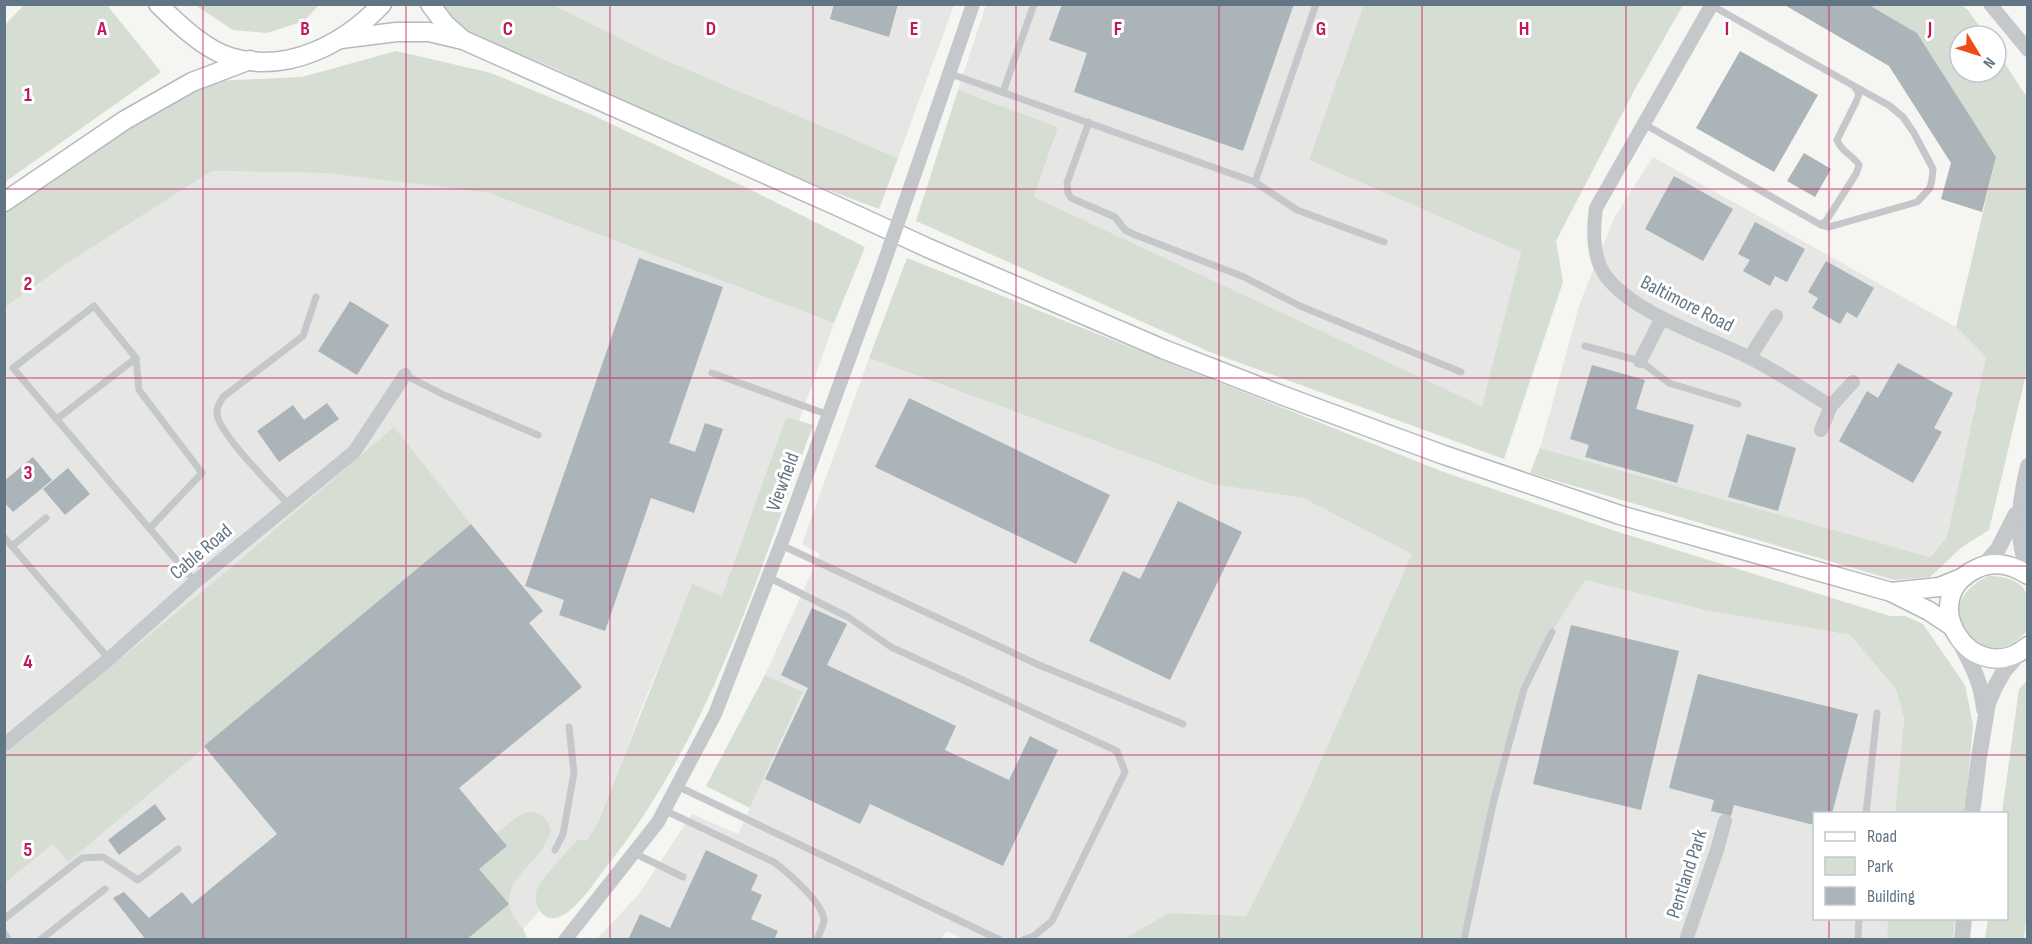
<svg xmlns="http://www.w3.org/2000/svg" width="2032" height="944" viewBox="0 0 2032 944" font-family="'Sofia Sans Condensed',sans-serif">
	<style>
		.built { fill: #e6e7e5 }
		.green { fill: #d6ddd2 }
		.building { fill: #abb4b9 }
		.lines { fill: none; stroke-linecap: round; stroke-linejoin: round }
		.secondary-casing { stroke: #b4babe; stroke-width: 21 }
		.service { stroke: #c4c8cb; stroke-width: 7 }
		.minor { stroke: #c4c8cb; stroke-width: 14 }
		.tertiary { stroke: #c4c8cb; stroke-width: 16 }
		.secondary { stroke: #fff; stroke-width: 18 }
		.minor-bridge { stroke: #c4c8cb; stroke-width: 14 }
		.grid { fill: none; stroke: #c2185b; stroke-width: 1.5; stroke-opacity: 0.55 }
		.labels { text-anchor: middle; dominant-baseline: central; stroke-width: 6; stroke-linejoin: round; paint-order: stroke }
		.street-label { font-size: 20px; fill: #627585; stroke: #fff }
		.grid-label { font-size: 20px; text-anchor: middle; font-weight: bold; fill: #c2185b; stroke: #fff; stroke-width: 6; stroke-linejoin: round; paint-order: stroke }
	</style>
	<rect width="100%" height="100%" fill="#f5f5f1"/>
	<g class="built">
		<polygon points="557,4 954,5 898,158 660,58 556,6"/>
		<polygon points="986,5 1364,5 1309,160 1521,252 1482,406 1034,197 1058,127 958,90"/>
		<polygon points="1653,157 1956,327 1986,357 1947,537 1929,557 1540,448 1580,303 1614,218"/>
		<polygon points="212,171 325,173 489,193 834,323 799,421 786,417 722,596 692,585 640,712 590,852 515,939 5,940 4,307 66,264"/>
		<polygon points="869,358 1212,484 1303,498 1413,554 1297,815 1246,916 1168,913 1125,940 965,940 946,931 941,940 596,940 639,894 692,814 738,834 803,693 765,675 820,554 802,544"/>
		<polygon points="1585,580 1705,610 1850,635 1896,689 1904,719 1895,813 1814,814 1814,918 1888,919 1887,939 1466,940 1524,689 1552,632"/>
	</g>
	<g class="green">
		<polygon points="1364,4 1683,5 1635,89 1556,241 1563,282 1504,459 1210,352 916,221 958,90 1058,127 1034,197 1482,406 1521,252 1309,160"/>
		<polygon points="24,5 107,5 161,72 5,182 5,25"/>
		<polygon points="195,5 319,5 304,21 267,33 233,30"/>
		<polygon points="430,5 557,5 556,6 660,58 898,158 879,209 807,182 665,120 556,69 495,43 463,40"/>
		<polygon points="1867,5 1961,5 1968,10 1986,36 1960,36 1960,72 1996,72 1996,50 2028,99 2027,370 1989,530 1962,547 1930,577 1894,580 1530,473 1540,448 1930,557 1947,537 1986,357 1956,327 1996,157 1917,33"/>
		<polygon points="396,51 491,73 588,113 749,189 865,247 834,323 489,193 325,173 212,171 66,264 5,307 5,202 192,82 302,77"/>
		<polygon points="907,258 1441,471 1612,530 1890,616 1905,616 1923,624 1965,685 1973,725 1965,813 1895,813 1904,719 1896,689 1850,635 1705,610 1585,580 1552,632 1524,689 1466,939 1125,939 1168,913 1246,916 1297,815 1412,554 1303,498 1212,484 869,358"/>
		<path d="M786,417l27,8c-56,153 -105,317 -210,446 -10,14 -44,66 -63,40 -5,-6 -5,-15 -3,-22 4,-10 32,-39 40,-49h10l11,-17 94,-239 30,12z"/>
		<polygon points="394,427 471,524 68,862 53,844 5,883 5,754 233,566"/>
		<path d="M1989,576c13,0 35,4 38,20 1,4 0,9 0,14 0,5 2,13 0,18 0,4 -5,8 -8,11 -16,14 -39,10 -53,-5 -20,-23 0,-49 23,-58z"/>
		<polygon points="765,675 803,692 750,808 706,786"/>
		<polygon points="2027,681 2028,899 2024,939 1985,939 1988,919 2006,918 2006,814 2002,813 2019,689"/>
		<path d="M531,811c12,4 17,7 20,20 -3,7 -6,14 -11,21 -11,15 -32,30 -31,50 0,15 16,24 18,37l-61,1 42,-35 -29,-36 28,-23 -10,-13 21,-17z"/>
		<polygon points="1888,919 1955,919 1953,939 1887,939"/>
	</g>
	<g class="building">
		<polygon points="834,4 898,4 889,37 830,19"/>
		<polygon points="1062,4 1294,4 1243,151 1074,92 1087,53 1049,40"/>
		<polygon points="1783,4 1867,4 1917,33 1996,157 1982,212 1941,199 1951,163 1889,66"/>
		<polygon points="1740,51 1818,95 1774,172 1696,128"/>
		<polygon points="1804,153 1831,169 1815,197 1787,181"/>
		<polygon points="1674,176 1733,209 1703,261 1645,229"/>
		<polygon points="1755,222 1805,249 1787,282 1775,276 1770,286 1743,271 1750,260 1738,254"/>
		<polygon points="639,258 723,287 669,443 695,452 705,423 723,429 694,513 651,498 605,631 559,615 564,600 525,586"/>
		<polygon points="1826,261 1874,288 1857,318 1847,312 1840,324 1812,308 1818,298 1808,292"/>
		<polygon points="350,301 389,325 357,375 318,351"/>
		<polygon points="1898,363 1953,393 1934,428 1942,432 1913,483 1839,441 1867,391 1878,398"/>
		<polygon points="1592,365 1645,380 1636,409 1694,425 1677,483 1585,457 1589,445 1570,439"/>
		<polygon points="909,398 1110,495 1076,564 875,467"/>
		<polygon points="327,403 339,419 279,462 257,431 293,405 304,420"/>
		<polygon points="1747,434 1796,448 1778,511 1728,497"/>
		<polygon points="33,457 52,480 13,512 4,502 4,481"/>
		<polygon points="68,468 90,494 65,515 43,489"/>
		<polygon points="1178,501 1242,532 1170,680 1089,641 1123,571 1140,579"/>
		<polygon points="471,524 543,611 529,623 582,687 459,788 507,846 479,869 509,904 466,940 146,940 113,898 124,892 149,918 182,892 192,904 277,834 204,746"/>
		<polygon points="812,608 847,624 827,665 956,726 945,750 1009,780 1030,736 1058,750 1003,866 870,804 860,824 765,779 808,688 781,675"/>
		<polygon points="1571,625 1679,651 1641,810 1533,784"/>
		<polygon points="1698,674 1858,714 1832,814 1814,814 1814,825 1734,805 1731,816 1711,811 1714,800 1669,788"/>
		<polygon points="155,804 166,819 119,855 108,840"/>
		<polygon points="706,850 758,875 751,890 762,895 751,919 778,931 774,940 628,940 640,914 670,928"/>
	</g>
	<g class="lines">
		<g class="secondary-casing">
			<g id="secondary">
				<path d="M158,4c19,19 48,47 75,54 56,15 111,-14 149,-54"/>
				<polyline points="430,4 445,24 462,39"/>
				<polyline points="341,39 396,32 429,32 463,40 837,206 928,248 1163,349 1284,396 1444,455 1620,515 1891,592 1929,611 1953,627"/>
				<polyline points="4,202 125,120 192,82 250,60"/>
				<path d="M2028,575c-17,-11 -34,-15 -52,-6 -63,30 -3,123 52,77"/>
				<polyline points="1891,592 1939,587 1964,577"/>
			</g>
		</g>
		<g class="service">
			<polyline points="951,74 1255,182 1297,210 1384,242"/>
			<polyline points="1003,92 1034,4"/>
			<polyline points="1089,122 1067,183 1068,193 1071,198 1115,217 1125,230 1133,234 1244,277 1300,306 1461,372"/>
			<path d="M1644,124l177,101 5,-4 30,-47 3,-9c-6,-10 -18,-13 -22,-25l19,-38 3,-8 -5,-8 -143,-81"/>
			<polyline points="1255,182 1316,4"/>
			<polyline points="1821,225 1828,227 1836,225 1917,202 1930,188 1932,179 1933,169 1914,133 1903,117 1890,106 1856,87"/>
			<polyline points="1585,346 1640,361 1669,383 1738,404"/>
			<polyline points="712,373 829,415"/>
			<polyline points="405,375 444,395 538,435"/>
			<polyline points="57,419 136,358"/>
			<path d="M289,505c-15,-17 -70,-71 -72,-91 -1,-7 3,-11 6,-17l80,-61 13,-39"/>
			<polyline points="150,528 202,473 139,390 136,358 94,306 13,368 195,582"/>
			<polyline points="4,537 109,659"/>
			<polyline points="781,545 1039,665 1183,724"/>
			<polyline points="12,546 46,518"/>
			<polyline points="768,577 848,617 891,647 1117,751 1125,772 1052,921 1034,936 1023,940"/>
			<polyline points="677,786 1000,940"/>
			<path d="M664,810l110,52c14,11 50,41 50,59 -1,6 -5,13 -7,19"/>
			<polyline points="1866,814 1877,713"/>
			<polyline points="555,850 563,834 574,773 569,727"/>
			<polyline points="634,853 683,877"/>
			<polyline points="4,919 82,858 103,857 138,880 178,849"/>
			<polyline points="4,933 9,940"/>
			<polyline points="40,940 105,889"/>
			<polyline points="1464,940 1493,803 1524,689 1552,632"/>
			<polyline points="1858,940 1859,918"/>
		</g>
		<g class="minor">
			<path d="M1712,4l-116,204c-3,21 -4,48 9,67 27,38 101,61 143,82 29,14 56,33 83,49"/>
			<polyline points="1990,4 2028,50"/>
			<polyline points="912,182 973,4"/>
			<polyline points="1750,357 1776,316"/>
			<polyline points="1640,361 1662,318"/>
			<polyline points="1821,430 1831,406 1853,382"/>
			<polyline points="4,745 109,659 195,582 354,452 405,375"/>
			<polyline points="565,940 658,822 715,714 786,531 879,277"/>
			<polyline points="1686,940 1717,850 1725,821"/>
		</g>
		<g class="tertiary">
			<path d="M2028,466c-8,35 -14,68 0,103"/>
			<polyline points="1984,565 1998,549 2016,514"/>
			<path d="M1958,639c12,23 24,43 26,70"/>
			<polyline points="1972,814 1979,757 1988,703 1995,687 2004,671 2021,651"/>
			<polyline points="1962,940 1964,918"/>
		</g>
		<use href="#secondary" class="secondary"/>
		<polyline class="minor-bridge" points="879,277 912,182"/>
	</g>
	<path class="grid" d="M203,4v936M406,4v936M610,4v936M813,4v936M1016,4v936M1219,4v936M1422,4v936M1626,4v936M1829,4v810M4,189h2024M4,378h2024M4,566h2024M4,755h2024M1829,918v22"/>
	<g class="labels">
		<g class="street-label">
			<text transform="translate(1687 304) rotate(27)">Baltimore Road</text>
			<text transform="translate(783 482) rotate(-70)">Viewfield</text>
			<text transform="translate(201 552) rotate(-40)">Cable Road</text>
			<text transform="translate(1687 874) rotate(-72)">Pentland Park</text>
		</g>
	</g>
	<g class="grid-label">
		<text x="102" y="35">A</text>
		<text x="305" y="35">B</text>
		<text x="508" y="35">C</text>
		<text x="711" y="35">D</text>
		<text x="914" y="35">E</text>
		<text x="1118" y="35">F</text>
		<text x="1321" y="35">G</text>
		<text x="1524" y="35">H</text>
		<text x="1727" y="35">I</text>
		<text x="1930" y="35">J</text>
		<text x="28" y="101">1</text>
		<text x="28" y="290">2</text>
		<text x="28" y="479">3</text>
		<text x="28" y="668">4</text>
		<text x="28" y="856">5</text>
	</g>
	<rect width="2032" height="944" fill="none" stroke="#627585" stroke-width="12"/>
	<rect x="1813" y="812" width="195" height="108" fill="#ffffff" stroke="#c0c8ce" stroke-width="1.5"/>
	<rect x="1825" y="832" width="30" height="9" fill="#ffffff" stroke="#c0c8ce" stroke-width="1.5"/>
	<text x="1867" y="842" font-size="18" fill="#627585">Road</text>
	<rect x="1825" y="857" width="30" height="18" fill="#d6ddd2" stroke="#c0c8ce" stroke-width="1.5"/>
	<text x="1867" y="872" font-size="18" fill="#627585">Park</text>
	<rect x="1825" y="887" width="30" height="18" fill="#abb4b9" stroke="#c0c8ce" stroke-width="1.5"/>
	<text x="1867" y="902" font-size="18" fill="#627585">Building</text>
	<g transform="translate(1978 54) rotate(128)"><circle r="28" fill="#ffffff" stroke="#c0c8ce" stroke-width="1.5"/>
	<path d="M0-4.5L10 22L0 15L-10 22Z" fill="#f04a16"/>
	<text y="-9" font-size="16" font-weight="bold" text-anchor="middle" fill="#627585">N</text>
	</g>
</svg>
